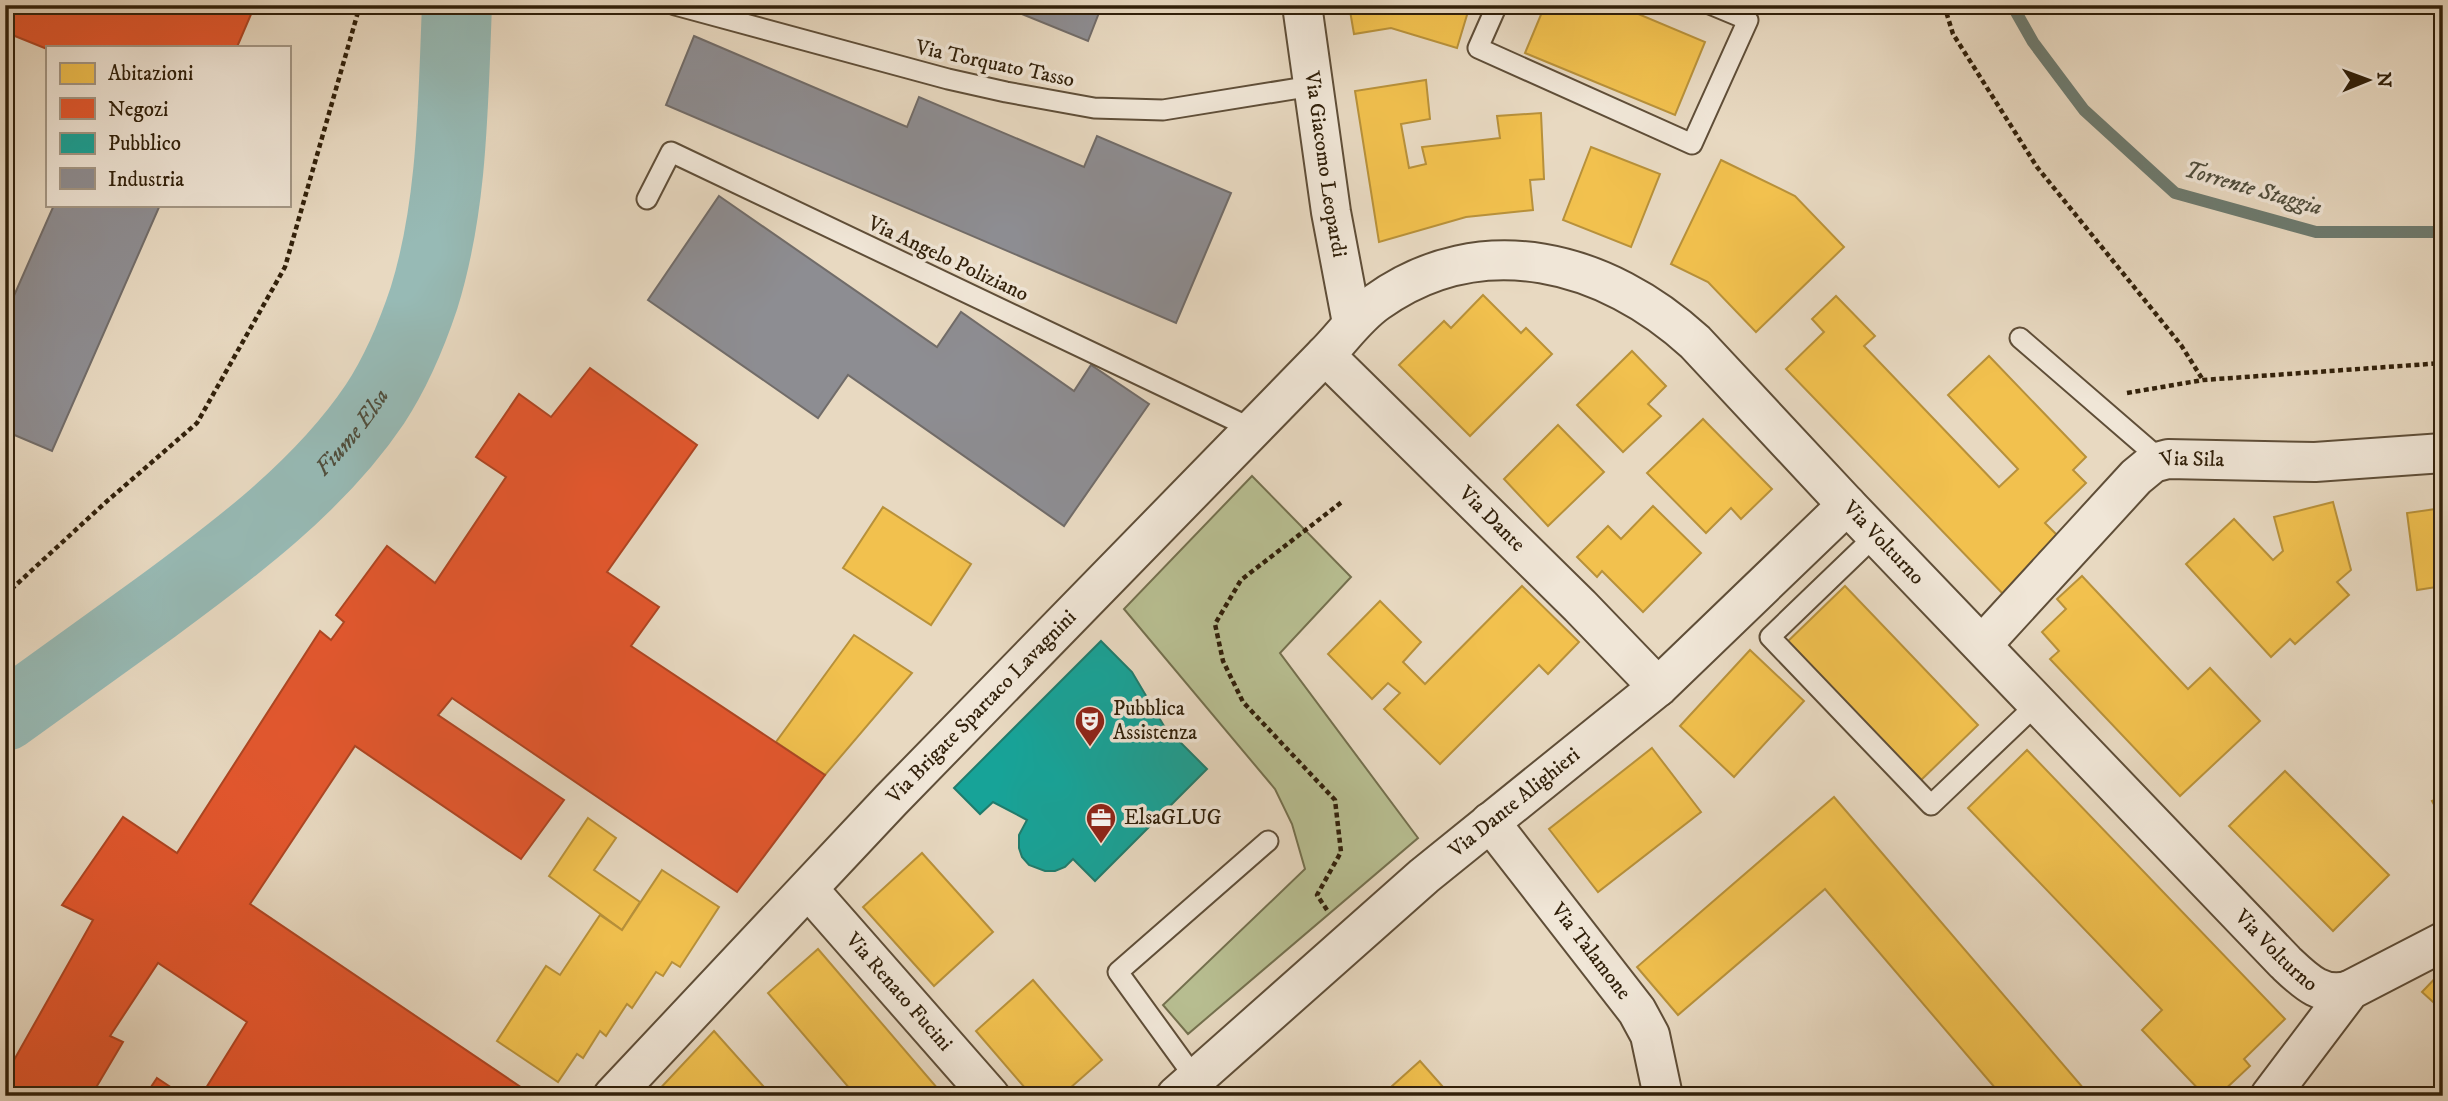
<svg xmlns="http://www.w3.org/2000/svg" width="2448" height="1101" viewBox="0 0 2448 1101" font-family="'IM FELL DW Pica',serif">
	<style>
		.green { fill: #b8bf92; stroke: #74704e; stroke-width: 2 }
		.homes { fill: #f2c14e; stroke: #b8913a; stroke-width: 2 }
		.shops { fill: #e4572e; stroke: #ae4623; stroke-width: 2 }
		.public { fill: #17a398; stroke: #1f7c6d; stroke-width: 2 }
		.industry { fill: #8d8d92; stroke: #716c69; stroke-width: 2 }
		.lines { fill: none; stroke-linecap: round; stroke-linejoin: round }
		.stream { stroke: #6e7c71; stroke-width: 12 }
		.river { stroke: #97bab5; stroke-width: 70 }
		.service-casing { stroke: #5f4e38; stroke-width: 23 }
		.minor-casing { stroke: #5f4e38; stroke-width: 42 }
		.path { stroke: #31200a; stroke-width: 4.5; stroke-dasharray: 5 3.5; stroke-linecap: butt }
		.service { stroke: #f0e6d7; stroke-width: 19 }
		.minor { stroke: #f0e6d7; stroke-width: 38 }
		.labels { text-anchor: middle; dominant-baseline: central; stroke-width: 7; stroke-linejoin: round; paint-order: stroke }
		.street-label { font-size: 21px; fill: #31200a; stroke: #f0e6d7 }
		.poi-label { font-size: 21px; fill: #31200a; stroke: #f0e6d7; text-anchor: start }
		.water-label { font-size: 23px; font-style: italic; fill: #504e3d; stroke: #f0e6d7 }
	</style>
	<rect width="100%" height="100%" fill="#e8d9c1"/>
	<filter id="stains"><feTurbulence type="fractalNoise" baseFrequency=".00286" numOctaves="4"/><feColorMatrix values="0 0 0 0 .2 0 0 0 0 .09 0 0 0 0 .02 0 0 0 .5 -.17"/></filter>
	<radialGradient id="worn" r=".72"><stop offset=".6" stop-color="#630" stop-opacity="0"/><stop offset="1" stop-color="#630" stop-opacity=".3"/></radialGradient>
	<polygon class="green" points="1252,476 1351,577 1280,653 1418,838 1188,1034 1163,1005 1305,869 1292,824 1275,789 1124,609"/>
	<g class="homes">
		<polygon points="1349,5 1470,5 1457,48 1391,28 1354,34"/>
		<polygon points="1545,5 1617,5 1705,42 1675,115 1525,53"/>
		<polygon points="1426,80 1430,119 1401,124 1409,168 1426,164 1422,147 1500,138 1497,116 1541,113 1544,179 1530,180 1533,210 1466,217 1379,242 1355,91"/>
		<polygon points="1591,147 1660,174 1631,247 1563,220"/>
		<polygon points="1721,160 1795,196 1844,247 1756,332 1708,282 1671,264"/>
		<polygon points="1483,295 1521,333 1526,328 1552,354 1470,436 1399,365 1444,321 1451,328"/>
		<polygon points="1836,296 1875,336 1864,346 1999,487 2018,469 1948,395 1989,356 2086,457 2073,470 2086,483 2045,523 2057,535 2039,553 2044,558 2005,596 1786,369 1824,332 1812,319"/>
		<polygon points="1632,351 1666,386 1648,404 1661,416 1623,452 1577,405"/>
		<polygon points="1703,419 1772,489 1741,519 1731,508 1706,533 1647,473"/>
		<polygon points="1558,425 1604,472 1548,526 1504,479"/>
		<polygon points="2333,502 2351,570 2337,582 2349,595 2295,644 2290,639 2271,657 2186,564 2234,519 2273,560 2283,551 2274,517"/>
		<polygon points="1653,506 1701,553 1643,612 1602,571 1597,577 1577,557 1608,526 1621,539"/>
		<polygon points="883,507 971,564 931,625 843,568"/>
		<polygon points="2443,508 2443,586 2417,590 2407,513"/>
		<polygon points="2082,576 2188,689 2210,668 2260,721 2180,796 2050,659 2059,651 2042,632 2066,609 2057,599"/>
		<polygon points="1522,586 1579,642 1548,674 1539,665 1440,764 1384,709 1400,693 1388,683 1372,699 1328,654 1380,601 1421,642 1403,662 1425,684"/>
		<polygon points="1845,586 1978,725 1918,783 1784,645"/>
		<polygon points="854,635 912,673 825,775 776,742"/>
		<polygon points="1750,650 1804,701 1734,777 1680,726"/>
		<polygon points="1652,748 1701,812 1598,892 1549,829"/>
		<polygon points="2027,750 2285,1019 2244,1059 2250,1066 2218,1096 2205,1096 2142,1030 2162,1010 1968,808"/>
		<polygon points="2285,771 2389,875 2333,931 2229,826"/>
		<polygon points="2443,796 2443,821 2432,801"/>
		<polygon points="1834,797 2090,1096 2002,1096 1825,889 1678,1015 1637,967"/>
		<polygon points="588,818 616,838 594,870 640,902 622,930 549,876"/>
		<polygon points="922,853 993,932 934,986 863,907"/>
		<polygon points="662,870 719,907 680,967 672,962 663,976 656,972 632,1008 627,1004 606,1036 600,1031 583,1058 577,1054 558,1082 497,1041 546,966 560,975 600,915 622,930"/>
		<polygon points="818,949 944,1096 856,1096 768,993"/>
		<polygon points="2443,970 2443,1011 2422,992"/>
		<polygon points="1033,980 1102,1060 1061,1096 1032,1096 976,1031"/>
		<polygon points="714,1031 772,1096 653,1096"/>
		<polygon points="1420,1061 1451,1096 1381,1096"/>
	</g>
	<g class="shops">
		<polygon points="7,5 255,5 237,47 47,47 47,49 5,32"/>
		<polygon points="590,368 697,445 607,572 659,607 631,646 825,775 737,892 452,698 438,715 564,800 521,859 355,746 250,904 534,1096 201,1096 247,1022 158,963 110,1036 123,1042 91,1096 13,1096 5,1092 5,1076 93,920 62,905 123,817 177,853 320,631 331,640 344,622 336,615 387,546 435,583 506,477 476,457 519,394 551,417"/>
		<polygon points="157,1078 184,1096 145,1096"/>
	</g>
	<polygon class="public" points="1101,641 1132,672 1164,726 1207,769 1095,881 1073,859 1065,867 1055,871 1045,871 1029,865 1022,857 1019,848 1019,835 1027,820 993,802 980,814 954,788"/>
	<g class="industry">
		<polygon points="1000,5 1102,5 1088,41"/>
		<polygon points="694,36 907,127 919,97 1084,167 1097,136 1231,193 1176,323 666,105"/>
		<polygon points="719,196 937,347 961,312 1074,391 1091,365 1149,404 1064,526 848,375 818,418 648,300"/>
		<polygon points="54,205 160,205 52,451 5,431 5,316"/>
	</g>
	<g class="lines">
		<polyline class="stream" points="2012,5 2033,42 2084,110 2175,193 2316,232 2443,232"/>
		<path class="river" id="s1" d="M5,716c50,-36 100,-72 150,-108 79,-58 165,-122 220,-204 21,-32 37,-70 49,-106 29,-93 29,-196 33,-293"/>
		<g class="service-casing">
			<g id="service">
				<polyline points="675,5 948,79 1006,92 1094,108 1163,110 1312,86"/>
				<polyline points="1497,5 1478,48 1692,144 1748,20 1712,5"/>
				<polyline points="647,199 671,152 1253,429"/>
				<polyline points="2020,338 2161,460"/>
				<polyline points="1876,535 1770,637 1931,805 2038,703"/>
				<polyline points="1195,1078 1118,972 1268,841"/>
			</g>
		</g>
		<g class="minor-casing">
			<g id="minor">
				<path id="s2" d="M1302,5l29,207 21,111"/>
				<path id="s3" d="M1325,355l255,251 78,81"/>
				<path id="s4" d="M1982,645l154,-168 17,-14 15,-4 147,3 128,-9"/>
				<path id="s5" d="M1490,822l147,189 13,24 13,61"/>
				<path id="s6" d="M809,890l181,206"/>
				<path id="s7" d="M613,1096l278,-296 434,-445c18,-18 31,-38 52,-53 105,-75 230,-41 318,40l152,163 438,457c19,18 37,37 65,28"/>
				<path id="s8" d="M1176,1096l248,-220 234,-189 189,-182"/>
				<polyline points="2270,1096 2350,990 2443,942"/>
			</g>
		</g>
		<g class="path">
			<polyline points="1944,5 1953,34 2037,167 2181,345 2203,380"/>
			<polyline points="2127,393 2203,380 2443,363"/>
			<polyline points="5,595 106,502 197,423 285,267 360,5"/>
			<polyline points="1327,910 1317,895 1341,852 1335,800 1243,702 1223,661 1215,624 1241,580 1343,501"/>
		</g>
		<use href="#service" class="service"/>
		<use href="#minor" class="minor"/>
	</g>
	<defs>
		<g id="theatre-pin" transform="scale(1.575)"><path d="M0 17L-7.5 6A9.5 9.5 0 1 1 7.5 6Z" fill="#8f2418" stroke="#f0e6d7"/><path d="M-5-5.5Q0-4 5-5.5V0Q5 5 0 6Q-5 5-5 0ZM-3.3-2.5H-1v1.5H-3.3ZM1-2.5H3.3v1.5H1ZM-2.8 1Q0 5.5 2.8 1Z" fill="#fff"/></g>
		<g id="office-pin" transform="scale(1.575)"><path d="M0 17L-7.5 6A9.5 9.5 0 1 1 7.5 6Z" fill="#8f2418" stroke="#f0e6d7"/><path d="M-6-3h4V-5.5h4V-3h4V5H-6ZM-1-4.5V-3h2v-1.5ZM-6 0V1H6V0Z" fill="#fff"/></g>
	</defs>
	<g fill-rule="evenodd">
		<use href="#theatre-pin" x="1090" y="721"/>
		<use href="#office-pin" x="1101" y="818"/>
	</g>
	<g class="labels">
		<g class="street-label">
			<text transform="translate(995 64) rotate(12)">Via Torquato Tasso</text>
			<text stroke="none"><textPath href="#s2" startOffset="161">Via Giacomo Leopardi</textPath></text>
			<text transform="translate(948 259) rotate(25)">Via Angelo Poliziano</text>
			<text stroke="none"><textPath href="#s4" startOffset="290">Via Sila</textPath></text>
			<text stroke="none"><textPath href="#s3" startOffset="234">Via Dante</textPath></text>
			<text stroke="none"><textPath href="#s7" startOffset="1726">Via Volturno</textPath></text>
			<text stroke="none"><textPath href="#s7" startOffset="536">Via Brigate Spartaco Lavagnini</textPath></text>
			<text stroke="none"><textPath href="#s8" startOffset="448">Via Dante Alighieri</textPath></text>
			<text stroke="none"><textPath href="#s7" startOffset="2292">Via Volturno</textPath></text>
			<text stroke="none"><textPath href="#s5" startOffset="164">Via Talamone</textPath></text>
			<text stroke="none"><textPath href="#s6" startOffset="136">Via Renato Fucini</textPath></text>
		</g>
		<g class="poi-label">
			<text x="1113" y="709">Pubblica<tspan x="1113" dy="24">Assistenza</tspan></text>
			<text x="1124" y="818">ElsaGLUG</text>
		</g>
		<g class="water-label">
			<text transform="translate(2253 189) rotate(16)">Torrente Staggia</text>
			<text stroke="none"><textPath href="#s1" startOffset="450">Fiume Elsa</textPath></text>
		</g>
	</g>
	<rect width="2448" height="1101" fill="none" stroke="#e8d9c1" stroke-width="28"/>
	<rect x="7" y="7" width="2434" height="1087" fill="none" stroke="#31200a" stroke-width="3.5"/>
	<rect x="14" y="14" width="2420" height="1073" fill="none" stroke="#31200a" stroke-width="2"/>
	<rect x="46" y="46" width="245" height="161" fill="#f0e6d7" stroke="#a49785" stroke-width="2"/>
	<rect x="60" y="63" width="35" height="21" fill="#f2c14e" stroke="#a49785" stroke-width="2"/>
	<text x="108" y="80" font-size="21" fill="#31200a">Abitazioni</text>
	<rect x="60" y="98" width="35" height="21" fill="#e4572e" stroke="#a49785" stroke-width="2"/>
	<text x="108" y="116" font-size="21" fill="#31200a">Negozi</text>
	<rect x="60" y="133" width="35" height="21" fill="#17a398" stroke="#a49785" stroke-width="2"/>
	<text x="108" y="150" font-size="21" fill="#31200a">Pubblico</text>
	<rect x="60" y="168" width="35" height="21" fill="#8d8d92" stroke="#a49785" stroke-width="2"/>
	<text x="108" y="186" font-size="21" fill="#31200a">Industria</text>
	<g transform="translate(2368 80) rotate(89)" stroke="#f0e6d7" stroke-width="5" paint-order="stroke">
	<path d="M0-5L12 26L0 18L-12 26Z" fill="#31200a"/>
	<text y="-10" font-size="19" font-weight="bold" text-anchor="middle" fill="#31200a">N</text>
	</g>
	<rect width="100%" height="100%" filter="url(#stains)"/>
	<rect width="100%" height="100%" fill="url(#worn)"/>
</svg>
